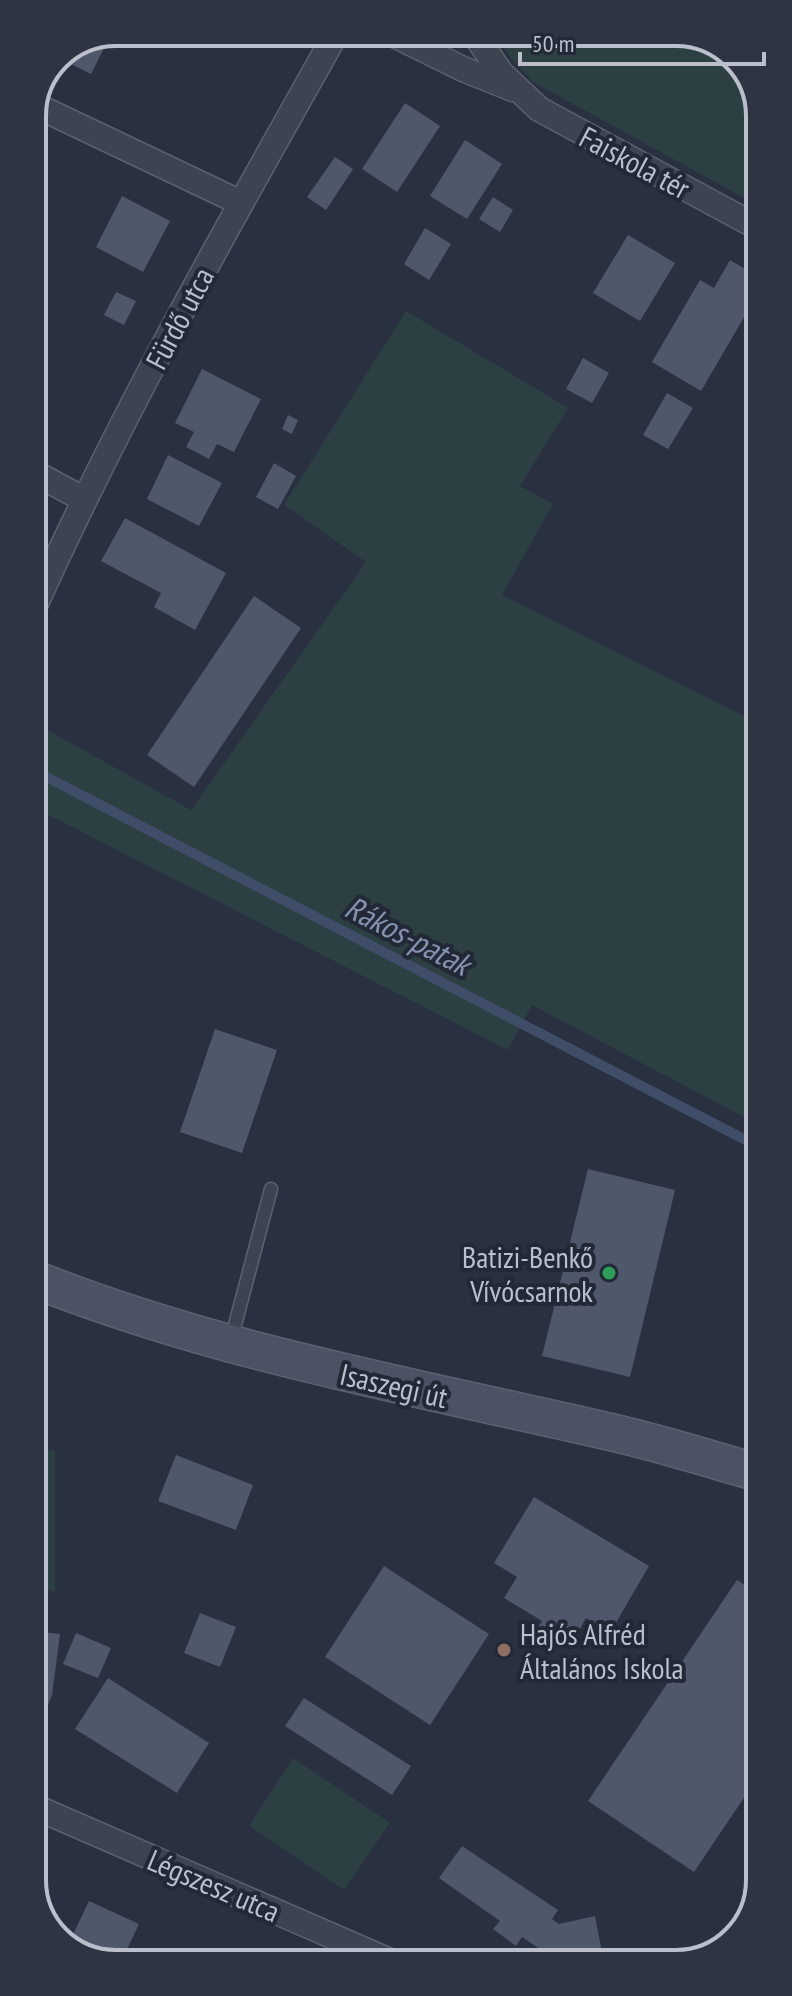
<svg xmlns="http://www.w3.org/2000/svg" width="792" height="1996" viewBox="0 0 792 1996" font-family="'PT Sans Narrow',sans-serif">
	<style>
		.green { fill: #2c3f43 }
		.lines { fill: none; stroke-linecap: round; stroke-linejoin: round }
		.stream { stroke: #404d69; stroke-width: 10 }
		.building { fill: #4f576a }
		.service-casing { stroke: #5b616e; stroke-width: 15 }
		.minor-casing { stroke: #5b616e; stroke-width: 27 }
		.secondary-casing { stroke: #5b616e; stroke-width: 39 }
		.service { stroke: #3d4351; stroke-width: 12 }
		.minor { stroke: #3d4351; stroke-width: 24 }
		.secondary { stroke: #4b5264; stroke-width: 36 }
		.leisure-dot { fill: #2e9e5b; stroke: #222836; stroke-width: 3 }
		.education-dot { fill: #8d6e63; stroke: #222836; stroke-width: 3 }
		.labels { text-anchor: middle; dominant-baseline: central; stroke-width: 8; stroke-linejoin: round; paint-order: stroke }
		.street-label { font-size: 30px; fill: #babfcb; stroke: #222836 }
		.poi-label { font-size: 30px; fill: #babfcb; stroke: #222836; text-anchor: end }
		.water-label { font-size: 32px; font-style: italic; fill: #8492b0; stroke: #222836 }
		.rim { fill: none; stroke: #babfcb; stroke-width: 4 }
	</style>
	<rect width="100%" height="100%" fill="#293141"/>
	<g class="green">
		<polygon points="494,32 672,32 739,65 757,94 757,205 533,82 508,55"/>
		<polygon points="406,311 568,408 520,486 553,504 502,595 758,723 759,1125 532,1005 508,1050 33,807 33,722 191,810 366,562 284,505"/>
		<polygon points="34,1445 55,1451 55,1592 34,1585"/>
		<polygon points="293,1758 390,1823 344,1890 249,1826"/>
	</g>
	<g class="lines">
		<polyline class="stream" points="33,770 759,1147"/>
	</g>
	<g class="building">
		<polygon points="111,34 91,74 57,57 57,56"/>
		<polygon points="405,103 440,126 397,192 362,169"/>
		<polygon points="465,140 502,164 467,219 430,196"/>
		<polygon points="32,151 43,157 32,177"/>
		<polygon points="335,157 353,169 326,210 307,197"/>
		<polygon points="122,196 170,221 143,272 96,247"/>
		<polygon points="493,197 513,210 500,232 479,219"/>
		<polygon points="425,228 451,244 429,280 404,264"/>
		<polygon points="628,235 675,263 640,321 593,293"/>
		<polygon points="730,260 757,276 757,295 701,391 652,362 700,280 714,288"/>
		<polygon points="116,292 136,301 124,325 104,315"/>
		<polygon points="583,358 609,373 592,403 566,389"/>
		<polygon points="202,369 261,399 234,452 217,444 209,459 186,447 194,432 175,423"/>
		<polygon points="667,393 693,408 668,449 643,435"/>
		<polygon points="288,415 298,420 292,434 282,429"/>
		<polygon points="168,455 222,483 199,526 147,499"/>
		<polygon points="274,463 296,476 278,509 256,497"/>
		<polygon points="125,518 226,573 195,630 154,607 161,593 101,561"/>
		<polygon points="254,596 301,628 194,787 147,755"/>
		<polygon points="215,1029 277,1050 242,1153 180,1132"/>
		<polygon points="588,1169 675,1190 630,1377 542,1356"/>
		<polygon points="176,1455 253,1485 236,1530 158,1501"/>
		<polygon points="534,1497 649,1566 610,1633 586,1618 574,1640 558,1630 547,1648 531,1639 542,1621 504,1598 517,1577 494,1563"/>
		<polygon points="384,1566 489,1634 430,1725 325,1657"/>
		<polygon points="737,1580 760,1595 760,1774 694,1872 588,1801"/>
		<polygon points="200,1613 236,1627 220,1667 184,1653"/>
		<polygon points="35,1631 60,1634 52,1695 35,1738"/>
		<polygon points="76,1633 111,1648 98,1678 63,1664"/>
		<polygon points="108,1678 209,1743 177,1793 75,1729"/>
		<polygon points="304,1698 411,1766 392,1795 285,1726"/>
		<polygon points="462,1846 558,1910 552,1919 559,1924 595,1916 603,1958 562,1962 560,1956 552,1957 522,1937 516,1946 493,1929 500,1921 439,1878"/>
		<polygon points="89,1901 139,1924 120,1964 110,1964 67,1947"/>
	</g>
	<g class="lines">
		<g class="service-casing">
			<polyline id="service" points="231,1340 271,1189"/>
		</g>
		<g class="minor-casing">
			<g id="minor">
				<polyline points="388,32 463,69 513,89"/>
				<polyline points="473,32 501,73 539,109 757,227"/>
				<polyline points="35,105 241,203"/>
				<polyline points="33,472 83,499"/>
				<path d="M33,610c89,-198 197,-388 304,-578"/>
				<polyline points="35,1807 392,1962"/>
			</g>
		</g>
		<g class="secondary-casing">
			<path id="secondary" d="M34,1279c189,75 388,109 585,155 47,11 94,26 140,39"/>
		</g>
		<use href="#service" class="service"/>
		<use href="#minor" class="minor"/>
		<use href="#secondary" class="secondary"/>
	</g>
	<circle class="leisure-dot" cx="609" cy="1273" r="8"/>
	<circle class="education-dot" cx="504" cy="1650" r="8"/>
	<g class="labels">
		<g class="street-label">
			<text transform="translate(635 162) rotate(28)">Faiskola tér</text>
			<text transform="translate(179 318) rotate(-62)">Fürdő utca</text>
			<text transform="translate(394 1385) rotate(13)">Isaszegi út</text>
			<text transform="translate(214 1885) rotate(23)">Légszesz utca</text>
		</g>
		<g class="poi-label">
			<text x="593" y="1256">Batizi-Benkő<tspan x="593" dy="34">Vívócsarnok</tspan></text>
			<text x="520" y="1633" text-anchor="start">Hajós Alfréd<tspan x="520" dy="34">Általános Iskola</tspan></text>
		</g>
		<g class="water-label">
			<text transform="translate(408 935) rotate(27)">Rákos-patak</text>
		</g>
	</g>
	<path d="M0 0H792V1996H0ZM116 46H676A70 70 0 0 1 746 116V1880A70 70 0 0 1 676 1950H116A70 70 0 0 1 46 1880V116A70 70 0 0 1 116 46Z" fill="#2e3442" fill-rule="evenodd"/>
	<path class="rim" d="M116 46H676A70 70 0 0 1 746 116V1880A70 70 0 0 1 676 1950H116A70 70 0 0 1 46 1880V116A70 70 0 0 1 116 46Z"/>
	<path d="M520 52v12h244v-12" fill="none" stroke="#babfcb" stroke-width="4"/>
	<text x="532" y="52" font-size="24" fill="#babfcb" stroke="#222836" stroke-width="6" paint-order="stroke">50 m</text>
</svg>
